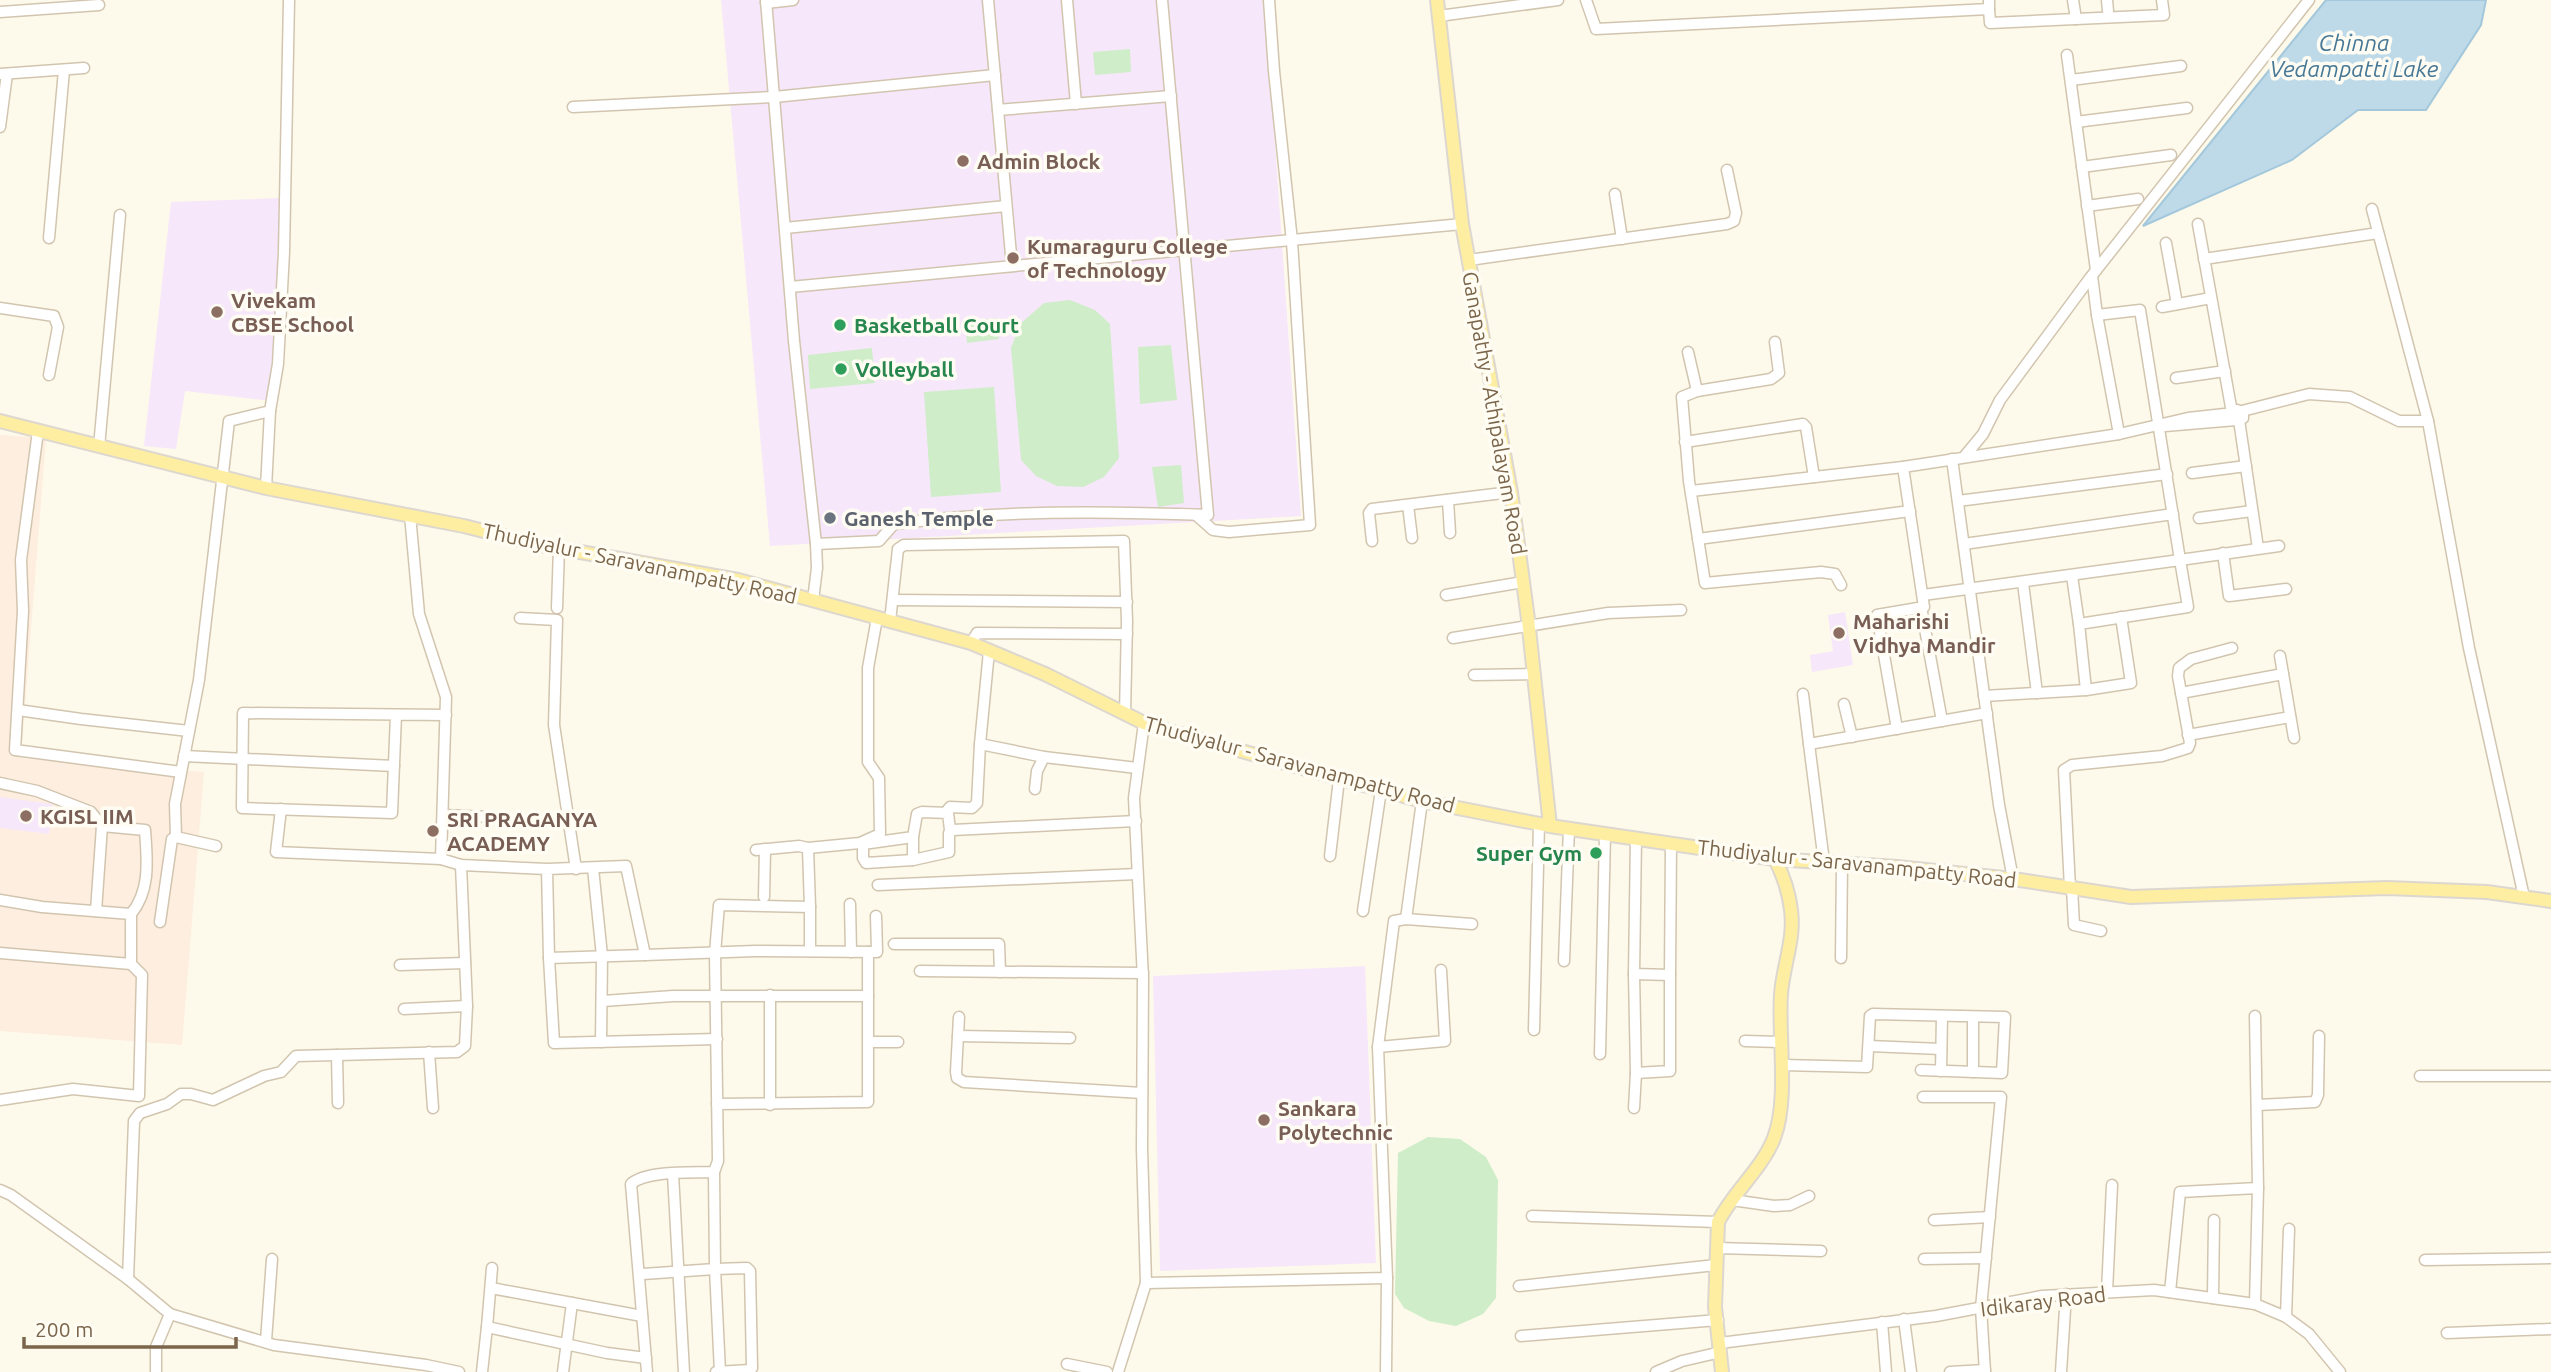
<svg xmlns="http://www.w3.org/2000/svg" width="2551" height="1372" viewBox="0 0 2551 1372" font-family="Ubuntu,sans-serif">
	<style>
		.commercial { fill: #feeedf }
		.education { fill: #f7e7fa }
		.green { fill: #cfedc8 }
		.water { fill: #bedae9; stroke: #a3c7db; stroke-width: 2 }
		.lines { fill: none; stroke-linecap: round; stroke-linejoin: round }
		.minor-casing { stroke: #d2c5af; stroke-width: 13 }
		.major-casing { stroke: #ddd7d0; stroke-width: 16 }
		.minor { stroke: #fff; stroke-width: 10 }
		.major { stroke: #fdeea2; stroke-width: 12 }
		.education-dot { fill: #8d6e63; stroke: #fffdf3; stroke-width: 2.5 }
		.leisure-dot { fill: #2e9e5b; stroke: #fffdf3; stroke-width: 2.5 }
		.worship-dot { fill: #6b7280; stroke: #fffdf3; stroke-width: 2.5 }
		.labels { text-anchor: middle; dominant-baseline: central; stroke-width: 7; stroke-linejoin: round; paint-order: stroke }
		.education-label { font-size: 21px; font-weight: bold; fill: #785e54; stroke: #fffdf3; text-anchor: start }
		.leisure-label { font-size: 21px; font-weight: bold; fill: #27864d; stroke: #fffdf3; text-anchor: start }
		.street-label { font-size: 21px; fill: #7b664c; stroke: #fffdf3 }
		.worship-label { font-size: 21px; font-weight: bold; fill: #5b616d; stroke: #fffdf3; text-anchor: start }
		.water-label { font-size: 23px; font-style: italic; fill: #477896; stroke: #fffdf3 }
	</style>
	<rect width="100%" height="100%" fill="#fdfaeb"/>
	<polygon class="commercial" points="0,435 46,438 21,758 204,772 182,1045 0,1031"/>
	<g class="education">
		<polygon points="721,0 1265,0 1301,516 770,546"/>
		<polygon points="280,198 272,401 185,391 176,449 144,446 171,202"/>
		<polygon points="1845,612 1853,665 1812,672 1810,655 1833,651 1828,615"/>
		<polygon points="0,797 53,804 49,834 0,828"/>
		<polygon points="1365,966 1376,1263 1160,1271 1153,976"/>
	</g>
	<g class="green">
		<polygon points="1130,49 1131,72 1095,75 1093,52"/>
		<polygon points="1070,300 1095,310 1110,324 1119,458 1104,477 1083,487 1057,486 1036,476 1021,460 1011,348 1020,324 1044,303"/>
		<polygon points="997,318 999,339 967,343 965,321"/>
		<polygon points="1171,345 1177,400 1140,404 1138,347"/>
		<polygon points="872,348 875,383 810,389 808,355"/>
		<polygon points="994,387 1001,492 931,497 924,392"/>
		<polygon points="1181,465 1184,503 1158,507 1152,467"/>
		<polygon points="1428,1137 1460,1139 1486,1157 1498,1180 1496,1298 1483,1314 1456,1326 1429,1321 1404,1308 1395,1294 1398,1153"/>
	</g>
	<polygon class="water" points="2326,0 2486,0 2481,25 2426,110 2358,110 2292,160 2143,226"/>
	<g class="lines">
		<g class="minor-casing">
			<g id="minor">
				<polyline points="766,0 794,341 816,544 817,568 813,600"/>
				<polyline points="988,0 998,110 1171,96"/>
				<polyline points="1067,0 1076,104"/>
				<polyline points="1586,0 1596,29 1989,9 1989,0"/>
				<polyline points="2073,0 2076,19"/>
				<polyline points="2107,0 2108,11"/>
				<polyline points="766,3 793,0"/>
				<polyline points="1989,9 1990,23 2164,15 2162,0"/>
				<polyline points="0,12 99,5"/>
				<polyline points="1439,16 1558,0"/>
				<polyline points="2067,55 2096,270"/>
				<polyline points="0,74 84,68"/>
				<polyline points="2071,80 2181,66"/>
				<polyline points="573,107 774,97 995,75"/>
				<polyline points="998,110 1012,266"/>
				<polyline points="2076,122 2187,108"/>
				<polyline points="0,127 7,74"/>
				<polyline points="2082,167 2171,155"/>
				<polyline points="1615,194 1622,239"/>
				<polyline points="2087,206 2138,199"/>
				<polyline points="2372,209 2428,421 2469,648 2524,897"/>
				<polyline points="2198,224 2231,407 2235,411"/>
				<polyline points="785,228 1006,206"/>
				<polyline points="49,238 64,70"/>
				<polyline points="2166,243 2177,304"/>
				<polyline points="2204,259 2378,233"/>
				<polyline points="1469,260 1727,224 1734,221 1736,213 1727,170"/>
				<polyline points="2092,276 2097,315"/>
				<polyline points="790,287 1462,224"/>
				<polyline points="2162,307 2211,298"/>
				<polyline points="0,308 54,316 58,327 49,375"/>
				<polyline points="1775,342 1779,373 1771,379 1697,391 1682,397 1689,481 1705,583 1821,572 1835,574 1841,585"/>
				<polyline points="1688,352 1697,391"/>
				<polyline points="2176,378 2225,371"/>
				<polyline points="2242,411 2309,394 2350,397 2399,421 2428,421"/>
				<polyline points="2239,420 2258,548"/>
				<polyline points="2165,426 2236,420"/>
				<polyline points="38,431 21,560 23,611 15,750 181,772"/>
				<polyline points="2119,434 2188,418 2234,413 2237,410 2243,413 2243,418 2236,420 2233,417 2234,413"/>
				<polyline points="1685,442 1803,424 1806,427 1814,477"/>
				<polyline points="99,447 120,215"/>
				<polyline points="1964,457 1983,434 2000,400 2090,278 2309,0"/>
				<polyline points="1952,459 1999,805 2013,879"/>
				<polyline points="2192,473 2246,466"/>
				<polyline points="266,488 270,411"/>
				<polyline points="1691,491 1903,467"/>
				<polyline points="1448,500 1450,533"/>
				<polyline points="1958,501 2167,474"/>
				<polyline points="1408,505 1412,538"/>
				<polyline points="410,515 419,614 446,697 441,859"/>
				<polyline points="1196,515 1213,530 1229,532 1310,525 1292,241 1274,71 1269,0"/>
				<polyline points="2199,518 2252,511"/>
				<polyline points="1698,539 1910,511"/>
				<polyline points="1372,541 1369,513 1372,509 1511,492"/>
				<path d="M816,544l63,-3 15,-17c104,-14 209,-13 314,-9l-46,-515"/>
				<polyline points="1964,544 2173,514"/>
				<polyline points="2223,553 2229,596 2286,589"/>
				<polyline points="2072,576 2079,624"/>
				<polyline points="2023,583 2037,693"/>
				<polyline points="1446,595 1523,582"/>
				<polyline points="1923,595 2180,560 2188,607 2079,624 2086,690 1984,696"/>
				<polyline points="893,600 1127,602"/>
				<polyline points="1921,607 1942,721"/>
				<polyline points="557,608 559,548"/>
				<polyline points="520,618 557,620 554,725 576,869"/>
				<polyline points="890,621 898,549 904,545 1124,541 1127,621 1125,714"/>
				<polyline points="1453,638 1608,613 1681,610"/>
				<polyline points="971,643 977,633 1127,634"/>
				<polyline points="989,651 980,744 1044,757 1137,768"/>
				<polyline points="2280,656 2294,738"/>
				<polyline points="1474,675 1534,674"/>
				<polyline points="2086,690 2131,683 2121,617"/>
				<polyline points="2181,693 2283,674"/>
				<polyline points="1803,694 1809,744 1987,713"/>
				<polyline points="1844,704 1852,737"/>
				<polyline points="18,710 81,719 189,731"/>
				<polyline points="396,715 392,813 242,808 243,713 446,715"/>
				<polyline points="1897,729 1877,615 1924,607 1903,467 2119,434 2097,315 2140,310 2180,560 2279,546"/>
				<polyline points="2188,735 2290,717"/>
				<polyline points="1809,744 1824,862"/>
				<polyline points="184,756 394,766"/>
				<path d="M0,783l37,8 54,21 11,14 43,4c2,29 6,60 -14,84"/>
				<polyline points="1035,789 1037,771 1044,757"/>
				<polyline points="281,809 276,852 441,859 461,865 547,869 626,866 645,955 549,958 547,869"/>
				<polyline points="946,812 950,807 972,808 977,803 980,744"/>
				<polyline points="443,815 488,817"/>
				<polyline points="950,830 948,813 922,812 917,814 913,837 863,844 863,858 866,863 913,860 949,852 949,833 953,830 1136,821"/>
				<polyline points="176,837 216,846"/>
				<polyline points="913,837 913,860"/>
				<polyline points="1636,838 1634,974 1670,975 1671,843"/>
				<polyline points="808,848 810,907"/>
				<polyline points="756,850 799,846 808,848 860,843 880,834 879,778 868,762 868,668 877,618"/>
				<polyline points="1330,856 1339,779"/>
				<polyline points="593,868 602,956 601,1042"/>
				<polyline points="878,885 1137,874"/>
				<polyline points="2070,888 2064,770 2072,765 2162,756 2188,748 2190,743 2178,676 2179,668 2191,659 2232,648"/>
				<polyline points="2072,888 2074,925 2101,931"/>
				<polyline points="764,897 765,849"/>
				<polyline points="0,900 42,907 131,914 131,964 0,953"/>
				<polyline points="850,904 851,952"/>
				<polyline points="96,911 102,826"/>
				<polyline points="1363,911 1381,790"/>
				<polyline points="1406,919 1422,801"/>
				<polyline points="160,922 172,839 176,837 175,804 199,680 229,421 270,411 278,364 284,252 289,0"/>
				<polyline points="894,944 999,944 1000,972"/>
				<polyline points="645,955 755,951 877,952 876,916"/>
				<polyline points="549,958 554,1043 717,1039"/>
				<polyline points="1841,958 1842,863"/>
				<polyline points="1564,961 1569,828"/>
				<polyline points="400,965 465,963"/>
				<polyline points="920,971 1143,973"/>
				<polyline points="770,995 770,1105"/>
				<polyline points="603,1001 673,996 868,996"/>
				<polyline points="404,1009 467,1006"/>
				<polyline points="2255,1016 2258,1188 2255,1304"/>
				<polyline points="959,1017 956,1072 957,1078 964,1082 1142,1093"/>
				<polyline points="1534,1030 1539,824"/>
				<polyline points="958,1036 1070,1038"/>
				<polyline points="1745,1041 1782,1042"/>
				<polyline points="869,1042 898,1042"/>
				<polyline points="1869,1046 1941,1049"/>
				<polyline points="1378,1047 1445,1041 1441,970"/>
				<polyline points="429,1052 433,1108"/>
				<polyline points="1600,1054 1605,834"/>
				<polyline points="337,1055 338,1103"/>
				<polyline points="1782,1065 1867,1067 1870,1016 1873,1014 2005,1017 2002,1073 1921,1070"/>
				<polyline points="1941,1071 1942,1016"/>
				<polyline points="1973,1072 1973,1017"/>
				<polyline points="1636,1073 1670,1071 1670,975"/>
				<polyline points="2420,1076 2551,1076"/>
				<polyline points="1923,1097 2001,1097 1981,1308 1985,1372"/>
				<polyline points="0,1100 73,1089 139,1096 142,975 131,964"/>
				<polyline points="717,1104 868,1102 868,952"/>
				<polyline points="2257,1105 2315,1102 2318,1095 2319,1036"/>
				<polyline points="1634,1108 1636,1073 1634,974"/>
				<polyline points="673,1174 684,1372"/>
				<polyline points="0,1190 11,1195 128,1279 170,1314 274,1345 426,1365 459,1372"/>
				<polyline points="1732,1200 1774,1206 1790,1205 1809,1196"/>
				<polyline points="1532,1216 1718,1222"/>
				<polyline points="1934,1220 1990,1217"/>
				<polyline points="1717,1248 1821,1251"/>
				<polyline points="1924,1259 1986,1258"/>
				<polyline points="2425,1260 2551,1258"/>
				<polyline points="643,1274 715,1269 714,1172"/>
				<polyline points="128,1279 134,1121 140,1113 167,1104 181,1094 191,1094 213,1100 264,1076 281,1072 296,1056 457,1052 465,1046 467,1006 461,865"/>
				<polyline points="1146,1283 1387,1278 1378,1047 1394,921 1406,919 1472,924"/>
				<polyline points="1519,1286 1716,1265"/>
				<polyline points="491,1288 572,1303"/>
				<polyline points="2107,1292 2112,1185"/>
				<polyline points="2170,1292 2180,1192 2258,1188"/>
				<polyline points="2213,1298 2214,1220"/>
				<polyline points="2286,1317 2289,1229"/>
				<polyline points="1904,1319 1911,1372"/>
				<polyline points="1882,1322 1886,1372"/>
				<polyline points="487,1327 492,1268"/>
				<polyline points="2447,1333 2551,1329"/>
				<polyline points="1521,1336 1718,1320"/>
				<polyline points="266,1341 272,1259"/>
				<polyline points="1720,1343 1936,1316 2042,1296 2154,1290 2255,1304 2286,1317 2309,1334 2340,1372"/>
				<polyline points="1067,1364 1107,1372"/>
				<polyline points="156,1372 156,1347 170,1314"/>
				<polyline points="482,1372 487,1327 607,1353 646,1358"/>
				<polyline points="563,1372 572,1303 642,1316"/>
				<path d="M647,1372l-16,-188c15,-14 62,-11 83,-12l4,-11 -3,-208 4,-48 91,2v44"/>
				<polyline points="716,1372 750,1370 752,1368 750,1271 747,1268 715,1269 720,1372"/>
				<polyline points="1118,1372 1146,1283 1142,1149 1143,978 1134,798 1144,723"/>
				<polyline points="1386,1372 1387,1278"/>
				<polyline points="1656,1372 1682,1361 1721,1352"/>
				<polyline points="1950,1372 1985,1370"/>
				<polyline points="2061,1372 2066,1294"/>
			</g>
		</g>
		<g class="major-casing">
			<g id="major">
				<polyline points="1437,0 1462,224 1511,492 1528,619 1550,826"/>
				<polyline points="0,421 266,488 464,526 535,544 738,580 971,643 1045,674 1144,723 1162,729 1422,801 1550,826 1775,859 1897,867 2013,879 2131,897 2387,888 2487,892 2551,901"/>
				<path d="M1722,1372l-7,-65 3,-85c15,-30 44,-53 56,-84 15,-39 4,-102 7,-144 2,-28 14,-55 10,-84 -2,-18 -8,-35 -16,-51"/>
			</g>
		</g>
		<use href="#minor" class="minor"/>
		<use href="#major" class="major"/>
	</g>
	<g class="education-dot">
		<circle cx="963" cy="161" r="7"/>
		<circle cx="1013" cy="258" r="7"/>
		<circle cx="217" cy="312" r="7"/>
		<circle cx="1839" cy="633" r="7"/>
		<circle cx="26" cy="816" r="7"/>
		<circle cx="433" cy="831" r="7"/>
		<circle cx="1264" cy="1120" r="7"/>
	</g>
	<g class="leisure-dot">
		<circle cx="840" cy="325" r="7"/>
		<circle cx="841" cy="369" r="7"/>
		<circle cx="1596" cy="853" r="7"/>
	</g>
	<circle class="worship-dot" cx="830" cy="518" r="7"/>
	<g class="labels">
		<g class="education-label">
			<text x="977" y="161">Admin Block</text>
			<text x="1027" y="246">Kumaraguru College<tspan x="1027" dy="24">of Technology</tspan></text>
			<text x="231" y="300">Vivekam<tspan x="231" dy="24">CBSE School</tspan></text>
			<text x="1853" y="621">Maharishi<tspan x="1853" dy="24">Vidhya Mandir</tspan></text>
			<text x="40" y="816">KGISL IIM</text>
			<text x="447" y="819">SRI PRAGANYA<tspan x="447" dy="24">ACADEMY</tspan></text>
			<text x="1278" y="1108">Sankara<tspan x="1278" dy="24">Polytechnic</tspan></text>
		</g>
		<g class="leisure-label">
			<text x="854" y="325">Basketball Court</text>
			<text x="855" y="369">Volleyball</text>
			<text x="1582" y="853" text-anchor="end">Super Gym</text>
		</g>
		<g class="street-label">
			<text transform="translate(1495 413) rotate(80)">Ganapathy - Athipalayam Road</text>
			<text transform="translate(640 563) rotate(12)">Thudiyalur - Saravanampatty Road</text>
			<text transform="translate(1300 764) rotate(15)">Thudiyalur - Saravanampatty Road</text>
			<text transform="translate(1857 863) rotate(6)">Thudiyalur - Saravanampatty Road</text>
			<text transform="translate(2043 1301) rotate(-7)">Idikaray Road</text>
		</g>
		<g class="worship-label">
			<text x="844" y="518">Ganesh Temple</text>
		</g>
		<g class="water-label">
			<text x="2354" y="42">Chinna<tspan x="2354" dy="26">Vedampatti Lake</tspan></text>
		</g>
	</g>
	<path d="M24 1337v10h212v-10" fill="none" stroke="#7b664c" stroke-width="3.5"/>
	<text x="35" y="1337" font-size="21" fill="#7b664c" stroke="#fffdf3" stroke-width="5" paint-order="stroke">200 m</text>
</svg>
